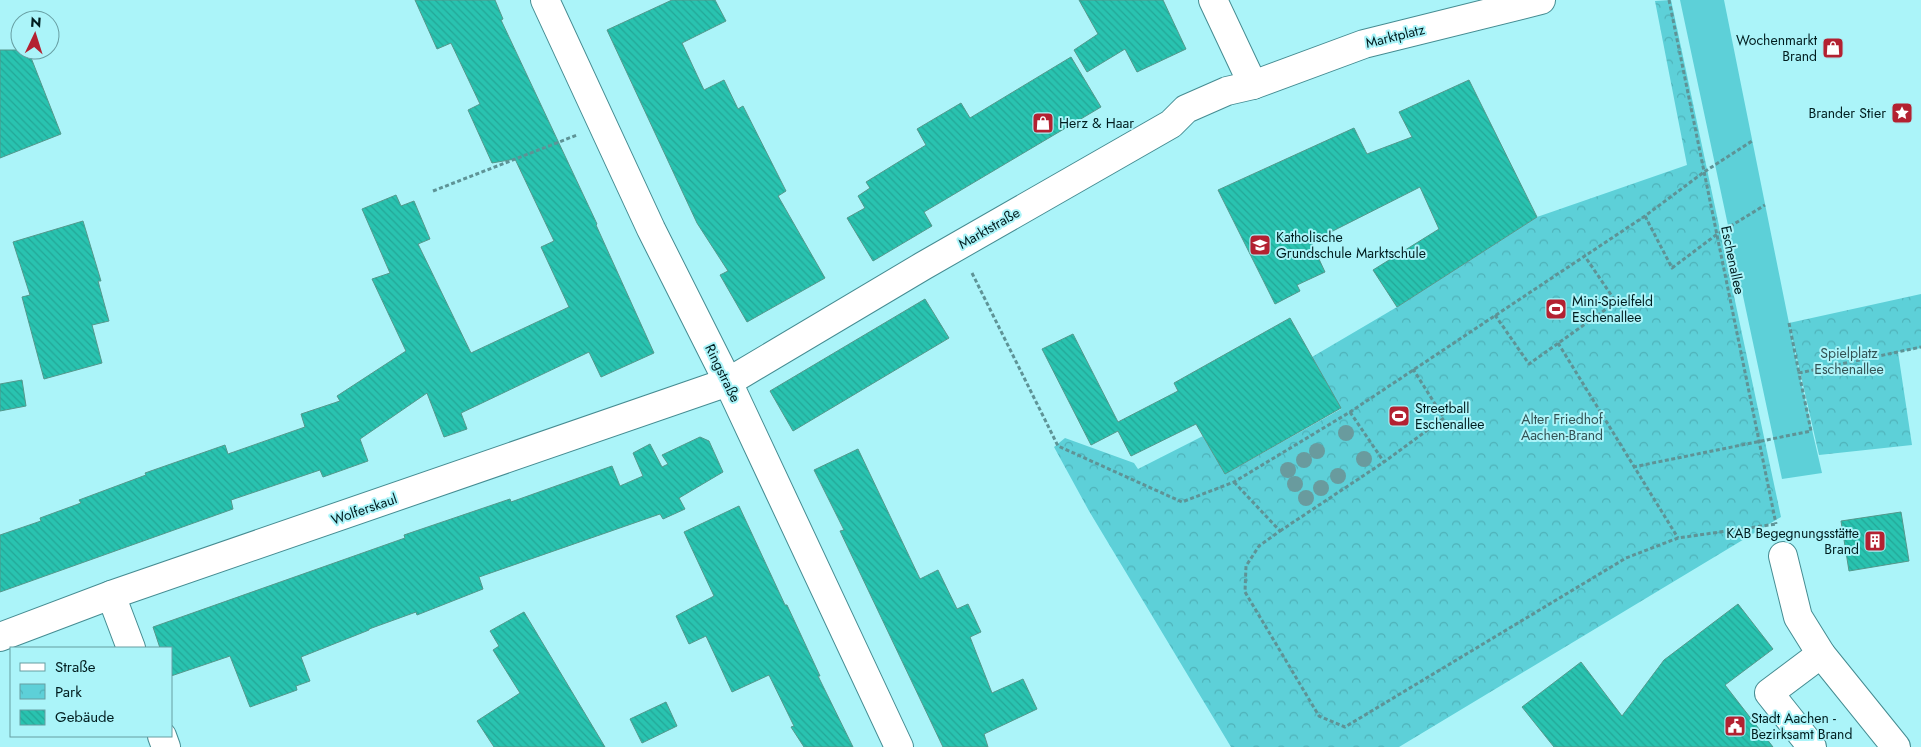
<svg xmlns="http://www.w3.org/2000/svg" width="1921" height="747" viewBox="0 0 1921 747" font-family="Jost,sans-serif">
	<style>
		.green { fill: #5dd0d8 }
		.park { fill: url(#park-crowns) }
		.building { fill: url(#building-back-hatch); stroke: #54988c }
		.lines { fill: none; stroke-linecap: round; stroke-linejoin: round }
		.minor-casing { stroke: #458c92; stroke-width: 30 }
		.path { stroke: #5e9396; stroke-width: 3; stroke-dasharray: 4 2.5; stroke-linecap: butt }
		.minor { stroke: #fff; stroke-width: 28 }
		.tree { fill: #699b9e }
		.labels { text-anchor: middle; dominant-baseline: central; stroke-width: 4; stroke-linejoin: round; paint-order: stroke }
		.street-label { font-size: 14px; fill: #001d1f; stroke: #abf4f9 }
		.poi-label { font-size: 14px; fill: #001d1f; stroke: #abf4f9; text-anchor: start }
		.park-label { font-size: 14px; fill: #335254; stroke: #abf4f9 }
	</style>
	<defs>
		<pattern id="park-crowns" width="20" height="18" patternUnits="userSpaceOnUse" patternTransform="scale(1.25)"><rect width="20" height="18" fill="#5dd0d8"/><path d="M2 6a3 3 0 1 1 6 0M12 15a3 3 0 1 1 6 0" fill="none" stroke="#4fb2b9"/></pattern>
		<pattern id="building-back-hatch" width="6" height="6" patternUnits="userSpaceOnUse" patternTransform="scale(1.25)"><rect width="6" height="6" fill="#29c3b0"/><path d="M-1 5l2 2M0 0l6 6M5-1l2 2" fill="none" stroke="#23a797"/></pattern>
	</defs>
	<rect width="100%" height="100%" fill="#abf4f9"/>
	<polygon class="green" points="1680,0 1724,0 1799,373 1822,473 1782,479"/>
	<g class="park">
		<polygon points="1671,0 1781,517 1399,747 1231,747 1089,511 1054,447 1065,438 1134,463 1138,469 1203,436 1225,474 1341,409 1312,357 1397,307 1537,217 1687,165 1655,1"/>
		<polygon points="1921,294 1921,348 1898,352 1912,445 1819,455 1789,323"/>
	</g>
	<g class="building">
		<polygon points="415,0 495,0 503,19 501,20 597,224 596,225 654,353 601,377 589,352 461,413 467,429 444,437 427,393 360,439 368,461 323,477 320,470 231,500 233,509 0,592 0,535 41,521 40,518 81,503 79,500 146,475 145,473 225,445 228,454 305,427 301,414 340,401 337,396 406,351 372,279 390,273 362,209 396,195 401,206 414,201 430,239 418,244 471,353 569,307 541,247 554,241 515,159 492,163 468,110 480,104 451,43 437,49"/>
		<polygon points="672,0 715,0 726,21 682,43 704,90 724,80 738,109 743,106 786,191 778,196 825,278 747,322 720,275 728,271 697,223 607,30"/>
		<polygon points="1079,0 1163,0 1186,49 1137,72 1125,49 1087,72 1074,50 1098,34"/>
		<polygon points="0,50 28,50 61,134 0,158"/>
		<polygon points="1071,57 1101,107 924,212 932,226 873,261 847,218 865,208 858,196 870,188 866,182 926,145 917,129 961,103 970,118"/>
		<polygon points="1469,80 1537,217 1397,307 1373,270 1439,229 1420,187 1311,242 1325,272 1297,285 1300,291 1275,304 1218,190 1354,128 1367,154 1412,137 1399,112"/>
		<polygon points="83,221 101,281 98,281 109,321 92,325 102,363 44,379 22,297 30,295 13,242"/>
		<polygon points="925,299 949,338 793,431 770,391"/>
		<polygon points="1290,318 1341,408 1225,474 1196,424 1131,456 1118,431 1091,445 1042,349 1073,334 1118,422 1178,391 1174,383"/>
		<polygon points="22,380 26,406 0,411 0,384"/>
		<polygon points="700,437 709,441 723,472 679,498 685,509 663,519 660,514 479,577 483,589 417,615 416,612 369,629 369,630 301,657 310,681 296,686 297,690 250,707 230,656 171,676 171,648 160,648 153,627 405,538 404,535 510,499 511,502 612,466 620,486 643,476 633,453 650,444 662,467 668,464 662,455"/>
		<polygon points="858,449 920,579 938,570 957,609 968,604 981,632 970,637 992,693 1023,679 1037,709 984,734 988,747 943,747 840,531 844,530 814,470"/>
		<polygon points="739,506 785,605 787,605 820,676 818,676 853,747 804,747 791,727 794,726 769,675 732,692 706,636 689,644 682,629 676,616 714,596 684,532"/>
		<polygon points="1901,512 1909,561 1849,571 1841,521"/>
		<polygon points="1738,604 1773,649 1725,685 1773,747 1554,747 1522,707 1581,662 1622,716 1664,660"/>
		<polygon points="524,612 605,747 494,747 477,721 520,693 493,650 499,646 490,631"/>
		<polygon points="666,702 677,726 642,743 630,719"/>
	</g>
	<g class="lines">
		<g class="minor-casing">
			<g id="minor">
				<polyline points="545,0 651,229 728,382 899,747"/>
				<polyline points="1213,0 1253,85"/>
				<polyline points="1783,556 1798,617 1821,654 1896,747"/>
				<polyline points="111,595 131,648"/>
				<polyline points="0,637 111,595 728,382 923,266 1171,124 1186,109 1227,91 1253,85 1364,44 1541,0"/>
				<polyline points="162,736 166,747"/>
				<polyline points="1812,747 1769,693 1821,654"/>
			</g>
		</g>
		<g class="path">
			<polyline points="1669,0 1776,524"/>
			<polyline points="433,191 577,135"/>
			<polyline points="1645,216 1672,268 1716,235 1765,205"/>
			<polyline points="972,273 1058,446 1182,502 1234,482 1350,412 1645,216 1704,172 1752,141"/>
			<polyline points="1495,315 1529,364 1616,302 1584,255"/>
			<polyline points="1789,323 1799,373"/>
			<polyline points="1558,343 1678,538"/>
			<polyline points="1350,412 1384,462"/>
			<polyline points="1633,467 1811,431 1799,373 1921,347"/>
			<polyline points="1234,482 1280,531 1259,546 1246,566 1245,592 1319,716 1345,727 1626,558 1678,538 1776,524"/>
			<polyline points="1280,531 1384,462 1444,418 1413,369"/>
		</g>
		<use href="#minor" class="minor"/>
	</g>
	<g class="tree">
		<circle cx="1346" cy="433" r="8"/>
		<circle cx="1317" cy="451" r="8"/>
		<circle cx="1364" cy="459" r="8"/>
		<circle cx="1304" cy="460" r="8"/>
		<circle cx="1288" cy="470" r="8"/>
		<circle cx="1338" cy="476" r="8"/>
		<circle cx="1295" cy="484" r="8"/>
		<circle cx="1321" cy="488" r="8"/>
		<circle cx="1306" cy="498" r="8"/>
	</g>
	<defs>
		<g id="shop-square" transform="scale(1.125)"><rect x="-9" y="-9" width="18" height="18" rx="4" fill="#b32131" stroke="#abf4f9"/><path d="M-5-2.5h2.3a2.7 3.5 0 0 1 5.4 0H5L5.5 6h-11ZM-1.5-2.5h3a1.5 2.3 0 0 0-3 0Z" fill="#fff"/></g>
		<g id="sight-square" transform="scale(1.125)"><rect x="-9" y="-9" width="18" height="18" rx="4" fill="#b32131" stroke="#abf4f9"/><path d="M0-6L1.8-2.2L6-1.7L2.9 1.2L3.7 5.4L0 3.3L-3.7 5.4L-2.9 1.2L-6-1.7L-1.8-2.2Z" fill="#fff"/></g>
		<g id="school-square" transform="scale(1.125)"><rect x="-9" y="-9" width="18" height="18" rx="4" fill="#b32131" stroke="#abf4f9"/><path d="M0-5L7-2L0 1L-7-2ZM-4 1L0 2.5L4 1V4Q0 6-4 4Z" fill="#fff"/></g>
		<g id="stadium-square" transform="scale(1.125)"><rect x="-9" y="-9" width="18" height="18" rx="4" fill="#b32131" stroke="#abf4f9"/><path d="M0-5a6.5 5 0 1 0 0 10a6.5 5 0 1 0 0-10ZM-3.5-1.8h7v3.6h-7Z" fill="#fff"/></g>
		<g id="building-square" transform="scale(1.125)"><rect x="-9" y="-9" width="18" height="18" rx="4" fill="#b32131" stroke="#abf4f9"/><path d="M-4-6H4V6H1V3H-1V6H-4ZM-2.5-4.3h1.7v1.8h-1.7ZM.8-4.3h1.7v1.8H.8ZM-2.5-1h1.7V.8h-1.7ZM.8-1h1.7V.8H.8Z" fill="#fff"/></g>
		<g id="civic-square" transform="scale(1.125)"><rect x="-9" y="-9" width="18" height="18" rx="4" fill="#b32131" stroke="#abf4f9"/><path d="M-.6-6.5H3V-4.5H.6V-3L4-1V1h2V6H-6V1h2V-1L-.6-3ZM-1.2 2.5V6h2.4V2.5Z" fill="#fff"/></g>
	</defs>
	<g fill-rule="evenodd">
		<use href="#shop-square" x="1833" y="48"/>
		<use href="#sight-square" x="1902" y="113"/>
		<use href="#shop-square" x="1043" y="123"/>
		<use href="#school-square" x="1260" y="245"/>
		<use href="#stadium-square" x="1556" y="309"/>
		<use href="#stadium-square" x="1399" y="416"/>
		<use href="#building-square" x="1875" y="541"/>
		<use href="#civic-square" x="1735" y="726"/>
	</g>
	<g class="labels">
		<g class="street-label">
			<text transform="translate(1395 36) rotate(-14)">Marktplatz</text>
			<text transform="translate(989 228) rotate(-30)">Marktstraße</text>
			<text transform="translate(1733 260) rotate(78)">Eschenallee</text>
			<text transform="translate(723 373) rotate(64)">Ringstraße</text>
			<text transform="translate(364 509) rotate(-19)">Wolferskaul</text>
		</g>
		<g class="poi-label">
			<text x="1817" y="40" text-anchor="end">Wochenmarkt<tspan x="1817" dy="16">Brand</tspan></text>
			<text x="1886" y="113" text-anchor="end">Brander Stier</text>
			<text x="1059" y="123">Herz &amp; Haar</text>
			<text x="1276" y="237">Katholische<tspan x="1276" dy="16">Grundschule Marktschule</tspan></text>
			<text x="1572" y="301">Mini-Spielfeld<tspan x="1572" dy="16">Eschenallee</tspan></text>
			<text x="1415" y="408">Streetball<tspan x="1415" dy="16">Eschenallee</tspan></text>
			<text x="1859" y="533" text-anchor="end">KAB Begegnungsstätte<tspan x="1859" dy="16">Brand</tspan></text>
			<text x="1751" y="718">Stadt Aachen -<tspan x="1751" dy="16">Bezirksamt Brand</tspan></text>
		</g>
		<g class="park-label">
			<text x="1849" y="353">Spielplatz<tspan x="1849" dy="16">Eschenallee</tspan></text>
			<text x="1562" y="419">Alter Friedhof<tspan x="1562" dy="16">Aachen-Brand</tspan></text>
		</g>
	</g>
	<rect x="10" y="647" width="162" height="90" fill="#abf4f9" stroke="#679ea2"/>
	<rect x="20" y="663" width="25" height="8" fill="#ffffff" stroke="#679ea2"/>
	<text x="55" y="672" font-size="15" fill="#001d1f">Straße</text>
	<rect x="20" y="684" width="25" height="15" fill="url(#park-crowns)" stroke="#679ea2"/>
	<text x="55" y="697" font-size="15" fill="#001d1f">Park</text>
	<rect x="20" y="710" width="25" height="15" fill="url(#building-back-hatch)" stroke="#679ea2"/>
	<text x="55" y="722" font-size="15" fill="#001d1f">Gebäude</text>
	<g transform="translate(35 35) rotate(4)"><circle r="24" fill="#abf4f9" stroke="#679ea2"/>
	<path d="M0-4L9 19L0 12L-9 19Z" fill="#b32131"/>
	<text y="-8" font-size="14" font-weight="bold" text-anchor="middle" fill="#001d1f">N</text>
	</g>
</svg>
